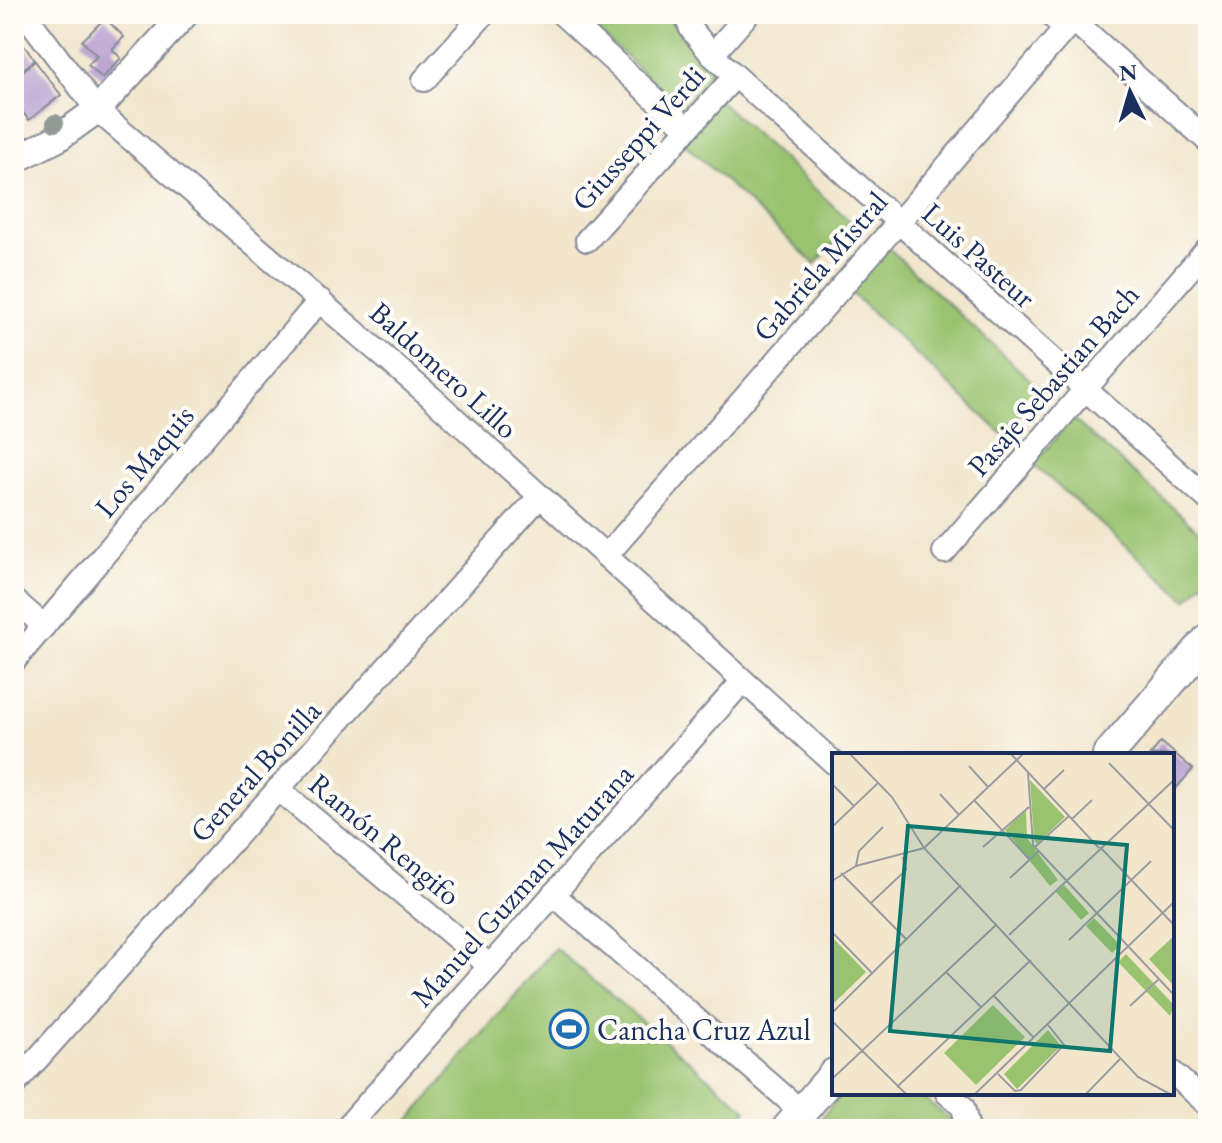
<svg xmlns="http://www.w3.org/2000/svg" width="1222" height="1143" viewBox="0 0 1222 1143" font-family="'EB Garamond',serif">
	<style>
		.green { fill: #9ac36f; stroke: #5a7966; stroke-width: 2 }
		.building { fill: #b8a0d0 }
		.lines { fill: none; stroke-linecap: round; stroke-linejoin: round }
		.minor-casing { stroke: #868a96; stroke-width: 26 }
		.tertiary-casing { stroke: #868a96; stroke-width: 30 }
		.secondary-casing { stroke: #868a96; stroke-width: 34 }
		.minor { stroke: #fff; stroke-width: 22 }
		.tertiary { stroke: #fff; stroke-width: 26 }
		.secondary { stroke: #fff; stroke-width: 30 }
		.tree { fill: #919a93 }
		.labels { text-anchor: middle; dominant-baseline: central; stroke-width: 8; stroke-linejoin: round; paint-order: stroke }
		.street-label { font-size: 30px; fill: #1b2f5e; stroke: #fdfcf7 }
		.poi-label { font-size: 30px; fill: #1b2f5e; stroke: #fdfcf7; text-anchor: start }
		.inset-road { fill: none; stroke: #9c9da1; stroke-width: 2 }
		.view { fill: #0f766e; fill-opacity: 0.15; stroke: #0f766e; stroke-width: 4 }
		.inset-edge { fill: none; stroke: #1b2f5e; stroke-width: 4 }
	</style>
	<rect width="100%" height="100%" fill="#fdfcf7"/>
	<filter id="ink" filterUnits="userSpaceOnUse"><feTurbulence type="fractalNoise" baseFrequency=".0125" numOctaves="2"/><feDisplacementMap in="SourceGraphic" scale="16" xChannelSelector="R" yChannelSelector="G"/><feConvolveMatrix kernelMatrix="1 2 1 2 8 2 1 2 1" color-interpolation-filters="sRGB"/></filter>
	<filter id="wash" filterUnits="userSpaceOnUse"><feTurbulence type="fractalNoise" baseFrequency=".006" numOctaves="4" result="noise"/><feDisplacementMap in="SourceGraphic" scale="32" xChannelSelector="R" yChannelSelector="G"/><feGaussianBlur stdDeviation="1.8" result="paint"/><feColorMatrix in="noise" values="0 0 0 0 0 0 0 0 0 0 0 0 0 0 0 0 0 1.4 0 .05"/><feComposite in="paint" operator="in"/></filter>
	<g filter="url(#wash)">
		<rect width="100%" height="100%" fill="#f2e6cd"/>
		<g class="green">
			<polygon points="579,14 665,14 720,80 688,114"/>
			<polygon points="713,95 853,224 815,264 675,135"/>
			<polygon points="888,248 1042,391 1002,434 848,290"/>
			<polygon points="1073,419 1208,539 1208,577 1187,600 1033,464"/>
			<polygon points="555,948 747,1110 730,1129 402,1129"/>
			<polygon points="842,1093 916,1093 952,1120 952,1129 812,1129"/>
		</g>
		<g id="blocks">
			<g class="building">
				<polygon points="105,18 124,37 112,49 121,58 102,78 88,65 97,56 82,41"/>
				<polygon points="19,39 35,60 14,76 14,43"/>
				<polygon points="35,61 61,95 29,120 14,101 14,78"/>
				<polygon points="1161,742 1193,769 1172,793 1172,755 1150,755"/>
			</g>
		</g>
	</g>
	<g filter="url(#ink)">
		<use href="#blocks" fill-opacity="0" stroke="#868a96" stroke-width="2"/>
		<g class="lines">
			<g class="minor-casing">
				<g id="minor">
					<polyline points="25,14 97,110 431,397 834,763"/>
					<polyline points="562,14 687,128"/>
					<polyline points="685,14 691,29 712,55 1208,499"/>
					<polyline points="1049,14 1066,28"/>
					<polyline points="1073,20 1208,141"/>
					<polyline points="712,55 748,14"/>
					<polyline points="424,80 484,14"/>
					<polyline points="587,240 735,76"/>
					<polyline points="944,552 1208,248"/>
					<polyline points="606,556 910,209 1078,14"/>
					<polyline points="14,600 44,626"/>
					<polyline points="14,661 320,300"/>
					<polyline points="278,789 490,966"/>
					<polyline points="553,894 802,1112"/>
					<polyline points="1172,1072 1208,1105"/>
					<polyline points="14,1085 540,496"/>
					<polyline points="947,1093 963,1107 968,1129"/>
					<polyline points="345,1129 743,681"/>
				</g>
			</g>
			<g class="tertiary-casing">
				<polyline id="tertiary" points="14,160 58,138 97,110 185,14"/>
			</g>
			<g class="secondary-casing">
				<g id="secondary">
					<polyline points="1108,755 1208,639"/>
					<polyline points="787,1129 834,1074"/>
				</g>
			</g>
			<use href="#minor" class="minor"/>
			<use href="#tertiary" class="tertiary"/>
			<use href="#secondary" class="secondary"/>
		</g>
		<circle class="tree" cx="55" cy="123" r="9"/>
	</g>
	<defs>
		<g id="stadium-ring" transform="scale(2)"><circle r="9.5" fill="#fdfcf7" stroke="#1f6fb2" stroke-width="1.5"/><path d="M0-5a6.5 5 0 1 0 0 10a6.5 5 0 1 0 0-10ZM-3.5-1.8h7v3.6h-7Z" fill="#1f6fb2"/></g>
	</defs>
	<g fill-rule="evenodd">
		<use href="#stadium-ring" x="569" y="1029"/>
	</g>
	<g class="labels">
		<g class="street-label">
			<text transform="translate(638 138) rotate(-48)">Giusseppi Verdi</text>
			<text transform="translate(979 255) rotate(42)">Luis Pasteur</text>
			<text transform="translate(820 266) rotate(-49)">Gabriela Mistral</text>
			<text transform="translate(444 370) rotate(42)">Baldomero Lillo</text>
			<text transform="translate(1053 380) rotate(-49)">Pasaje Sebastian Bach</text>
			<text transform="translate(144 461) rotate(-50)">Los Maquis</text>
			<text transform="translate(255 771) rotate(-48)">General Bonilla</text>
			<text transform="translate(385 839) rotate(40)">Ramón Rengifo</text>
			<text transform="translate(522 885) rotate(-48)">Manuel Guzman Maturana</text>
		</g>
		<g class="poi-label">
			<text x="597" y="1029">Cancha Cruz Azul</text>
		</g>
	</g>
	<g transform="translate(832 753)">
		<rect width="342" height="342" fill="#f2e6cd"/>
		<path d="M198,27l35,37 -28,27 -3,-4zM194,57l1,28 31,42 -8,6 -45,-56zM232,132l25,28 -8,7 -25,-28zM262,165l26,27 -8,8 -26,-27zM342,183v50l-25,-27zM0,184l34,35 -34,33zM294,201l48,51 -4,11 -52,-54zM161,252l32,32 -49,48 -32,-32zM216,277l13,16 -44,43 -13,-15z" fill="#9ac36f"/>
		<path class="inset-road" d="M18,1l42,43 32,51 214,229 32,17M179,1l88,94M277,10l65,67M137,13l19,21M196,19l5,73 141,150M0,31l22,22M212,36l20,-19M108,41l19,21M142,47l56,60M240,66l20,-19M0,74l46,-44M151,94l46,-40M203,94l34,-31M268,94l74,78M24,113l3,-15 24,-24M9,120l65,66M178,125l29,-27M0,128l24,-15 68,-18 99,-94M39,150l35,-33 -3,-13M0,179l40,41M177,182l165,-155M237,187l82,-79M114,219l35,35M162,243l40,42M298,253l29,-27M0,260l129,-128M0,268l74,73M166,321l17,17 6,-1 43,-45 -16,-20M0,326l165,-155M65,334l134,-127M143,341l199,-192M254,341l35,-36"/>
		<path class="view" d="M76,73l219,19 -17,206 -220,-20z"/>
		<rect width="342" height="342" class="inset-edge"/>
	</g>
	<rect width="1222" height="1143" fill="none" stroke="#fdfcf7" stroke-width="48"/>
	<g transform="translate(1130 92) rotate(355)" stroke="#fdfcf7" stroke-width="6" paint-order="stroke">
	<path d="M0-6L14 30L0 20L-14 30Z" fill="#1b2f5e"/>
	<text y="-12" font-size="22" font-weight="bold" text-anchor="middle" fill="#1b2f5e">N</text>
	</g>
</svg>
